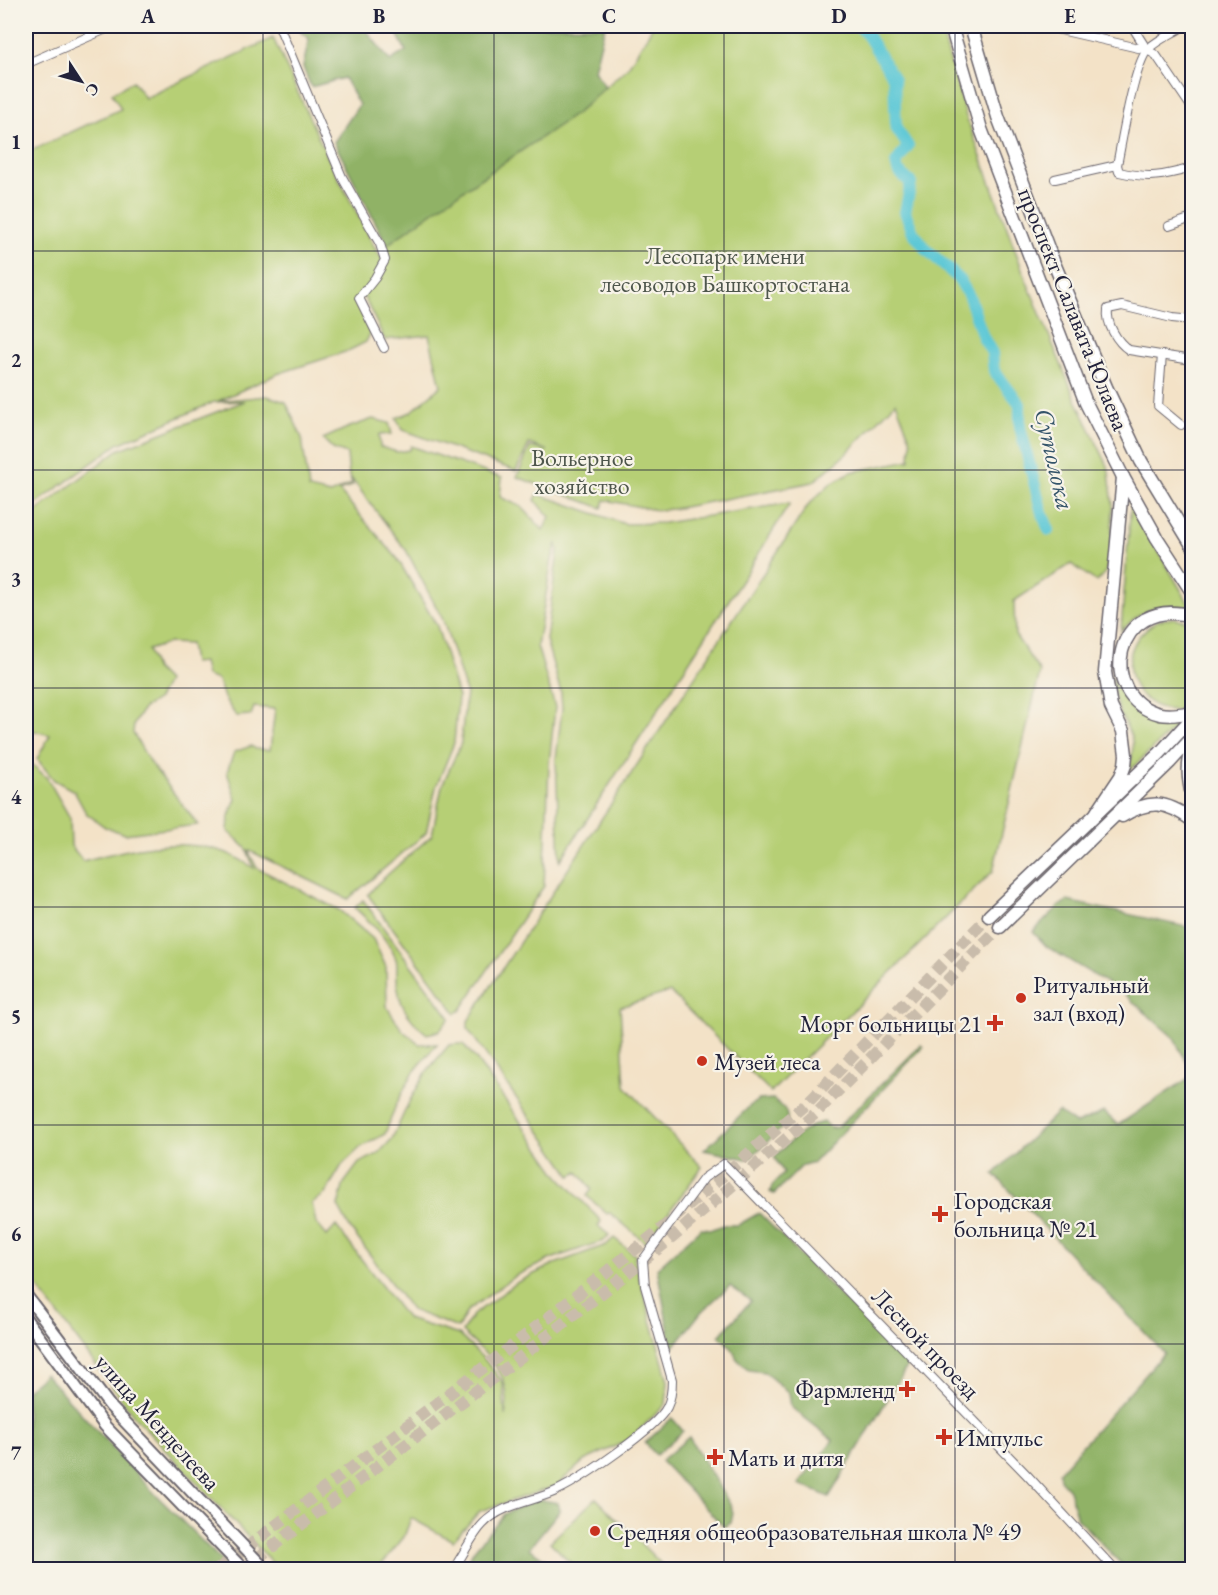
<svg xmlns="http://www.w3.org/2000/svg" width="1218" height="1595" viewBox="0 0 1218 1595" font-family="'EB Garamond',serif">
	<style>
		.green { fill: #b6cf74; stroke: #6c7858; stroke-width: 1.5 }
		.forest { fill: #90b266; stroke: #596a50; stroke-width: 1.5 }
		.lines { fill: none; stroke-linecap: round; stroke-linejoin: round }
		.river { stroke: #5dc8d6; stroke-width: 12 }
		.primary-tunnel { stroke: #c9bcab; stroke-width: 12; stroke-dasharray: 12 6; stroke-linecap: butt }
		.street-casing { stroke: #6b656c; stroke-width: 10 }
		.secondary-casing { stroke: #6b656c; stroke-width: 14 }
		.primary-casing { stroke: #6b656c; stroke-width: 15 }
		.street { stroke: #fff; stroke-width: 8 }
		.secondary { stroke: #fff; stroke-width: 10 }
		.primary { stroke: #fff; stroke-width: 12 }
		.grid { fill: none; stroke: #22223b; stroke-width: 1.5; stroke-opacity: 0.55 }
		.poi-dot { fill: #c8321e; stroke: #f7f3e8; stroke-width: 2 }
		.labels { text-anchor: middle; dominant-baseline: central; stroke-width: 4.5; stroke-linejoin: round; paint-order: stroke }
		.park-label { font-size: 24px; fill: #4e564c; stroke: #f7f3e8 }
		.street-label { font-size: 24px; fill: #22223b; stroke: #f7f3e8 }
		.poi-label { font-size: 24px; fill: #22223b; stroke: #f7f3e8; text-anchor: start }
		.water-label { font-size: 26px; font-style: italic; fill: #34546a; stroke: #f7f3e8 }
		.neatline { fill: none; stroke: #22223b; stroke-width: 2 }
		.grid-label { font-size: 20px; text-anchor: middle; font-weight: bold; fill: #22223b }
	</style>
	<rect width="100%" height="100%" fill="#f7f3e8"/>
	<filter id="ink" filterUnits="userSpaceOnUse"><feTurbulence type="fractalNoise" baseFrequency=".0167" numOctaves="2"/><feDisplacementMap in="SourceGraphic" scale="12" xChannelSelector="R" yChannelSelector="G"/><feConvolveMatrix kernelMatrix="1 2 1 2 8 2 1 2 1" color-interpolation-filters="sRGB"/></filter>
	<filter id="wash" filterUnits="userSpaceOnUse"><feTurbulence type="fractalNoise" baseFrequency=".008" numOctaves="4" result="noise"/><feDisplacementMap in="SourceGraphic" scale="24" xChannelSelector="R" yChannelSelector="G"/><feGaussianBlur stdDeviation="1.35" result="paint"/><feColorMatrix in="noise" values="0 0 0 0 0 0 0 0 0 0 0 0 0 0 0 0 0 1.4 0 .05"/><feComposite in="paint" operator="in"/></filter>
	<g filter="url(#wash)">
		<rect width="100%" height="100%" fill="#f3e2c7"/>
		<g class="green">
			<path d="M653,26h287l26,90 59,161 50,121 33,68 5,38 -2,51 -6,18 -8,9 -26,-18 -57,37 1,34 25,37 -47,199 -222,221 -101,-100 -50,15 5,79 77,81 -56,76 -36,-30 -3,1 -20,-18 5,-7 -14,-17 -7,4 -103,-147v-8l341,-517 22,-21 20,-11 59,-12 1,-19 -15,-39 -50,52 -33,28 -140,27 -17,1 -51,-10 -3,8 -85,-31 13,-30 18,4 -19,-7 -13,27 -113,-41 -7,-12 15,-6 30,-26 -12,-51 -44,5 -21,-43 -8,1 14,36 -4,8 -18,9 -71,23 -59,27 49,-5 19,6 16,36 7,51 21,5 22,-10 -3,-8 -2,-22 -14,-5 -10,-10 24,-11 26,-9 16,4 3,11 -13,1 1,12 17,5 13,-2 1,-4 91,32 -2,19 22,10 21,23 7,-13 -15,-17 3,-6 87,30 39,-1 126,-20 -46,74 -184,284 -4,-102 6,-50 -1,-16 -15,-53 12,-89 -1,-8 -5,16 -15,87 18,61 -6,58 -5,121 -84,125 -4,2 -88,-118 9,-11 55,-49 10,-49 19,-43 5,-51 -23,-72 -37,-70 -55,-72 2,7 -14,6 58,67 40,68 21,71 -4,46 -18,44 -10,46 -78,66 -100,-49 9,18 82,42 34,29 13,28 1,40 15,23 17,14h18l-24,29 -17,32 -11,29 -24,13 -19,18 -17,29 -13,9 4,20 11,13 9,-10 71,93 52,16 26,25 18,23 2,33c9,-41 -15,-58 -43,-84l11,-17 45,-33 34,-17 54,-20 8,-7 22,18 -2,3 34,122 -2,23 -37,36 -45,21 -28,25 -76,25 -27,30 -42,-23 -7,19 -26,32 -99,1 -144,-153 -109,-145v-513l21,19 23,40 1,28 12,15c43,-12 94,-24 138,-10 11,3 23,11 33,17l-8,-20 -18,-17 1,-15 7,-17 -9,-27 7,-20 17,-6 5,3 14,1 5,-41 -21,-2 -3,8 -15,1 -12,-18 -6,-18 -12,-4 -3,-14 -10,1 -3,-19 -21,-1 -21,7 7,19 12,12 -9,18 -15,10 -9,15 -1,9 16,28 49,64 -73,9 -20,-7 -19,-14 -12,-22 -20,-11 -17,-21 13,-24 -24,-6v-210l92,-69 127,-49 -31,1 -96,42 -92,67v-358l95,-44 -9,-16 21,-12 12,17 128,-60 54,118 50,96 9,11 1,-18 62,-45 128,-87 51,-46z"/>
			<path d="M1131,504l61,105c-35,-5 -46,-3 -71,22z"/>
			<path d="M1173,618l19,4v80c-3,2 -7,6 -12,7 -6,2 -12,1 -18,-1 -32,-10 -43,-49 -21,-74 5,-5 12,-12 19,-14 4,-1 9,-1 13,-2z"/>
			<path d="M1111,675c14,32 35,55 73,44l-56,53c13,-41 -4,-39 -13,-73 -2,-8 -3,-16 -4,-24z"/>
			<path d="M363,900l87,118 -11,13 -12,3c-20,-16 -29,-30 -30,-56 -1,-7 1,-13 -1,-19 -9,-22 -25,-36 -41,-51z"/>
			<polygon points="458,1044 463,1044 476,1059 558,1175 601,1221 598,1226 609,1235 603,1241 551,1259 515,1276 467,1311 458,1328 411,1310 350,1228 338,1206 344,1183 359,1163 378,1154 392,1139 410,1100 427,1071 449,1045"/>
			<polygon points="596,1498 666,1569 577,1569 550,1542"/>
		</g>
		<g class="forest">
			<polygon points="294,26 363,26 390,61 406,51 393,26 605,26 594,70 605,87 577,113 449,200 387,245 334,142 359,105 344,78 311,87 303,67 309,39"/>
			<polygon points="1067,901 1192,928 1192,1072 1173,1037 1122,992 1047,947 1033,932 1059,906"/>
			<path d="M921,1045l2,2 -109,115 -11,3 -29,29 -4,-2 2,-6 12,-13 -10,-16c15,-14 29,-30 49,-35l8,6 7,-1z"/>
			<polygon points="1192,1076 1192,1569 1126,1569 1077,1518 1069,1490 1060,1480 1059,1472 1164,1353 994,1174 1058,1112 1076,1124 1104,1112 1118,1125"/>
			<path d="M773,1099c11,8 15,11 14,24l-36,34 -5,2 -42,-9 48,-46 7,-4z"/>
			<polygon points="759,1213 908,1365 829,1497 799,1484 833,1440 791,1407 789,1393 764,1372 749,1370 737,1359 731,1347 719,1336 751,1301 730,1286 702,1311 672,1349 657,1268 701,1228 712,1229 724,1225 738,1225"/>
			<polygon points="45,1374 157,1496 230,1569 26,1569 26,1390"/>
			<polygon points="672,1418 683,1431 656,1455 645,1443"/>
			<polygon points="689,1437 731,1506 733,1513 731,1523 724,1527 661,1461"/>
			<polygon points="537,1499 558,1503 560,1510 529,1548 559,1569 464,1570 473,1551 504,1514"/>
		</g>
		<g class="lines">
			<polyline class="river" points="859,26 868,36 894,79 896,128 908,146 896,163 898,171 911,183 905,212 913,232 925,248 959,279 969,296 983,337 992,353 994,371 1020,404 1020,427 1042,513 1049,530"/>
		</g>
	</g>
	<g filter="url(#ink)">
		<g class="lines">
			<g class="primary-tunnel">
				<polyline points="217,1570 516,1343 665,1226 809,1101 989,916"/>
				<polyline points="242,1570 523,1355 673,1237 817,1112 1000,927"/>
			</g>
			<g class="street-casing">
				<g id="street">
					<polyline points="279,26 342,177 380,244 385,260 375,278 359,298 384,348"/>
					<polyline points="1043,26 1147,50"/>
					<polyline points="1132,26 1147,50 1156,55 1192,108"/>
					<polyline points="26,64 113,26"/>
					<path d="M1117,165l2,7c30,7 44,4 73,-4"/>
					<path d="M1055,179l62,-14c5,-23 17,-103 32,-117 10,-9 24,-15 35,-22"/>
					<polyline points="1169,226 1192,218"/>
					<path d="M1192,320l-20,-2 -50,-12 -14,3c-2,15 9,33 21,41l63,10"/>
					<polyline points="1162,355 1158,406 1181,425"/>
					<path d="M456,1570l2,-8c8,-12 15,-28 25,-38 20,-21 51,-22 75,-34 23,-11 99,-62 109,-83 4,-8 5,-17 5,-27l-27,-94 -2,-26 61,-82 20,-14 303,311 88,95"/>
				</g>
			</g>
			<g class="secondary-casing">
				<g id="secondary">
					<polyline points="26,1295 110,1406 266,1570"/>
					<polyline points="26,1319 105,1426 244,1570"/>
				</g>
			</g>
			<g class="primary-casing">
				<g id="primary">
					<polyline points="951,26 981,129 1086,403 1123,477 1157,538 1192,592"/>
					<polyline points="971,26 998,117 1051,256 1106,387 1141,461 1192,545"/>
					<path d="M1192,616c-79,-22 -97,82 -32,98 11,2 22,0 32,-2"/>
					<path d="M1192,750c-5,16 -4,28 0,45"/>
					<polyline points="1097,812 1121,776 1125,765 1126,755 1123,731 1111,707 1105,672 1123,477"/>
					<path d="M1122,816c28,-17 44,-15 70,4"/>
					<polyline points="989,916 1160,753 1192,718"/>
					<polyline points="1000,927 1170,762 1192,738"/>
				</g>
			</g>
			<use href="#street" class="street"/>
			<use href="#secondary" class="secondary"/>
			<use href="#primary" class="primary"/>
		</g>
	</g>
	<path class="grid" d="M263,26v1544M494,26v1544M724,26v1544M955,26v1544M26,251h1166M26,470h1166M26,688h1166M26,907h1166M26,1125h1166M26,1344h1166"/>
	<g class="poi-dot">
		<circle cx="1021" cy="998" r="6"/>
		<path d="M992 1014h6v6h6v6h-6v6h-6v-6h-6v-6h6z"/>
		<circle cx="702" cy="1061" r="6"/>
		<path d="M937 1205h6v6h6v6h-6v6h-6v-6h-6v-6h6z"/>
		<path d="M904 1380h6v6h6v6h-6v6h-6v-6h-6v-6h6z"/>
		<path d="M941 1428h6v6h6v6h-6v6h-6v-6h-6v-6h6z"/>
		<path d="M712 1448h6v6h6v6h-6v6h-6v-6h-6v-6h6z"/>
		<circle cx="595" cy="1531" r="6"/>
	</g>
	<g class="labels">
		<g class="park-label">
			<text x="725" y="255">Лесопарк имени<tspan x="725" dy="28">лесоводов Башкортостана</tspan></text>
			<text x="582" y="457">Вольерное<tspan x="582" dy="28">хозяйство</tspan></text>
		</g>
		<g class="street-label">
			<text transform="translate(1074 309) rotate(68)">проспект Салавата Юлаева</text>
			<text transform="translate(926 1343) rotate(46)">Лесной проезд</text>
			<text transform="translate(158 1422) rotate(48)">улица Менделеева</text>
		</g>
		<g class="poi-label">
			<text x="1033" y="984">Ритуальный<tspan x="1033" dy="28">зал (вход)</tspan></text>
			<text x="982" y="1023" text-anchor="end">Морг больницы 21</text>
			<text x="714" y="1061">Музей леса</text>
			<text x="954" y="1200">Городская<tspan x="954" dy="28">больница № 21</tspan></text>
			<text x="895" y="1389" text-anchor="end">Фармленд</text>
			<text x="956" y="1437">Импульс</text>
			<text x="728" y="1457">Мать и дитя</text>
			<text x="607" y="1531">Средняя общеобразовательная школа № 49</text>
		</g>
		<g class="water-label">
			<text transform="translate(1055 459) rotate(77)">Сутолока</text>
		</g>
	</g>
	<rect width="1218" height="1595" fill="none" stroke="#f7f3e8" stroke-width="66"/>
	<g transform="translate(81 81) rotate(126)" stroke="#f7f3e8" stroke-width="4.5" paint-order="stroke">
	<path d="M0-4.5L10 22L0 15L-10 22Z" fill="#22223b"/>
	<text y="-9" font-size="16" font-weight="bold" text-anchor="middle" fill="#22223b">С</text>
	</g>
	<rect x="33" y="33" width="1152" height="1529" class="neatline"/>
	<g class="grid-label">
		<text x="148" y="23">A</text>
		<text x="379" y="23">B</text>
		<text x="609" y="23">C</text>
		<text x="839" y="23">D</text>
		<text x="1070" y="23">E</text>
		<text x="16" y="149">1</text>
		<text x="16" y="367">2</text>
		<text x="16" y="586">3</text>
		<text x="16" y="804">4</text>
		<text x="16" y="1023">5</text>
		<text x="16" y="1241">6</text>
		<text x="16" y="1460">7</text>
	</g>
</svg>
